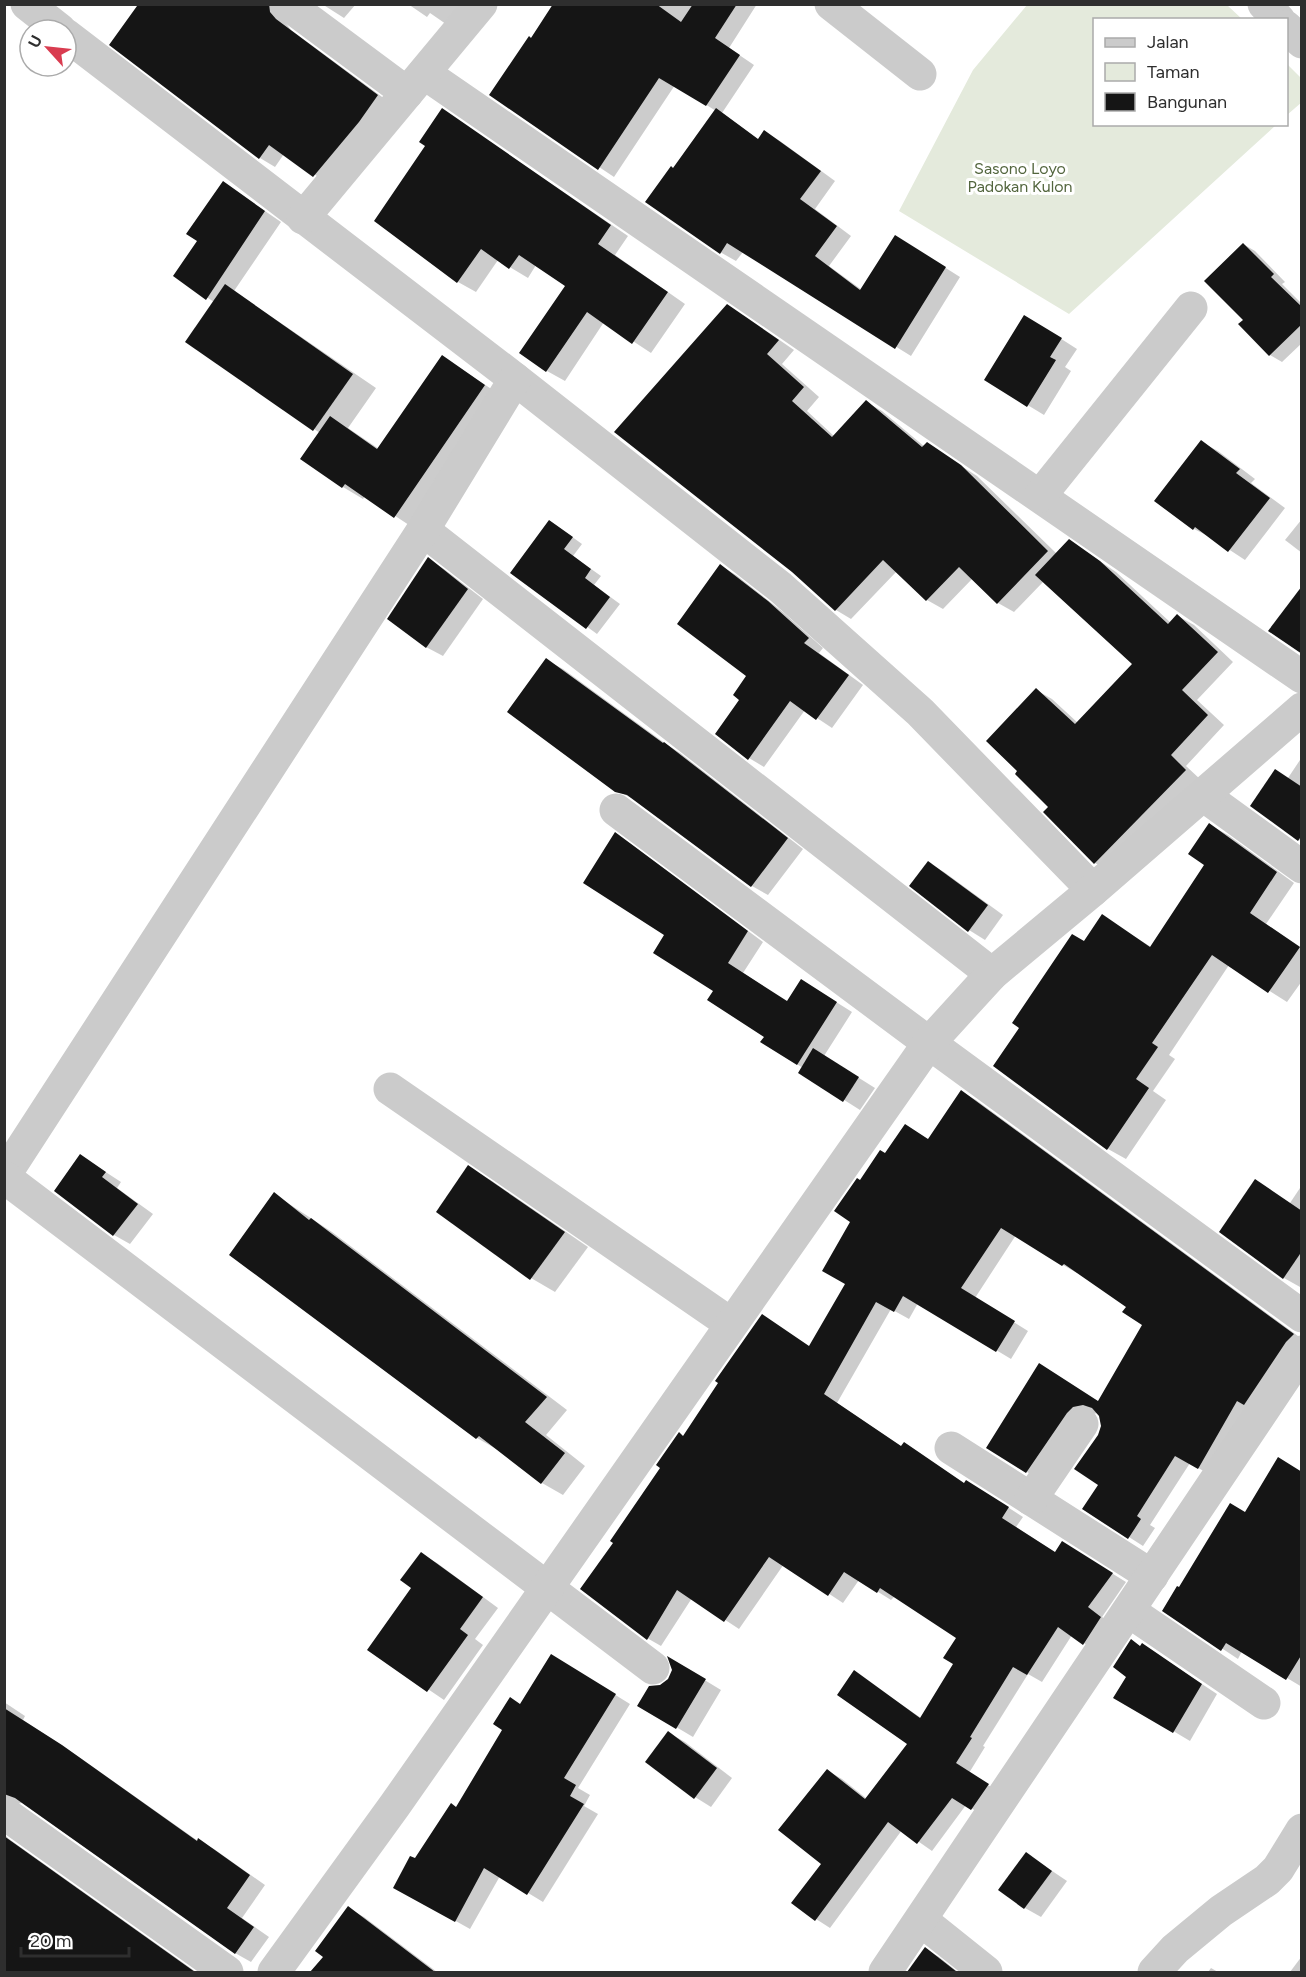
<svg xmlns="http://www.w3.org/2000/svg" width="1306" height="1977" viewBox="0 0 1306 1977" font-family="Figtree,sans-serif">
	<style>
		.green { fill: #e4eadc }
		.shadow { fill: #0003 }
		.building { fill: #151515 }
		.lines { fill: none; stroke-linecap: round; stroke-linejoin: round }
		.minor { stroke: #cbcbcb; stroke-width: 33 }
		.labels { text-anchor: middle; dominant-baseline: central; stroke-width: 6; stroke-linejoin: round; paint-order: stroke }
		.park-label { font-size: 16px; fill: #53663e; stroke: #fff }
	</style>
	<rect width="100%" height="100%" fill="#fff"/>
	<g class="green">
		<polygon points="1027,5 1227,5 1242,19 1094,20 1094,124 1276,125 1069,314 899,211 973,70"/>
		<polygon points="1287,64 1301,78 1302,102 1287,115"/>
	</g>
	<g class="shadow">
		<polygon points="140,4 286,4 285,22 291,30 393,105 329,184 284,154 275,167 260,158 111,44"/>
		<polygon points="322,4 356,4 344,18"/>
		<polygon points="408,4 480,4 456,31 430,13 427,17"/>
		<polygon points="555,4 757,4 729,48 754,65 722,113 759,140 765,132 780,141 835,181 815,209 851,236 829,266 862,290 911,246 960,277 911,356 743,252 736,261 720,252 716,111 675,85 614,177 491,95"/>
		<polygon points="443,110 628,236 615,255 685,304 651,353 604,322 565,381 547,371 567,286 536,265 528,278 498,260 476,292 458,282 376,221 428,146"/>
		<polygon points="224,183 281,222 234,291 376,388 348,428 379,449 443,357 505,398 415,529 365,496 363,499 343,487 302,459 320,433 314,429 214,302 175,276 199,241"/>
		<polygon points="1243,244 1255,251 1285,282 1282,284 1302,304 1302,343 1282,362 1270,355 1240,324 1245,320"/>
		<polygon points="743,315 794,350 782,364 819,397 807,411 835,437 866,402 882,411 925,447 927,444 977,476 1057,554 1085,551 1116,572 1171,623 1178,616 1194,625 1233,662 1197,700 1224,725 1186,766 1201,780 1111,872 1095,863 1045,812 1050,806 1036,690 1052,699 1078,723 1134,664 1044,581 1014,612 998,603 973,578 943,609 927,600 897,571 851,619 836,610"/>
		<polygon points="1041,326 1077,349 1065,367 1071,371 1044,415 986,380"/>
		<polygon points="1201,442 1218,451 1255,479 1251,483 1285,508 1245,560 1210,537 1194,529"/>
		<polygon points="1302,519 1302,553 1285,540"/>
		<polygon points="550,521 582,544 573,556 601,576 594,585 620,604 597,634 512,572"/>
		<polygon points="428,559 444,569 483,599 443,656 426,647"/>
		<polygon points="721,566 736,575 783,612 823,648 819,653 863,685 832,728 805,710 764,767 749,758 741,700 748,676"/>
		<polygon points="546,660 563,669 666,744 680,753 803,849 768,895 752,886 639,802 616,790"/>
		<polygon points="1302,757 1302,842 1252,805 1288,778"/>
		<polygon points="1210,825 1228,835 1294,883 1266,924 1302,948 1302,981 1287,1002 1229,965 1169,1055 1175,1059 1153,1091 1166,1100 1126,1159 1108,1149 995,1066 1102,916 1151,947 1206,865"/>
		<polygon points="615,834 631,844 763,942 743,973 787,1002 817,990 852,1012 824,1056 875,1088 860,1110 800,1072 803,1068 762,1042 766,1036 715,990 667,935"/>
		<polygon points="928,863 944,872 1003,915 985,940 969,930"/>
		<polygon points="962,1092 976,1100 1302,1339 1212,1476 1190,1463 1150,1525 1155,1528 1143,1546 1085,1509 1101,1485 1099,1435 1102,1426 1100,1416 1098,1413 1088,1415 1041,1480 1027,1472 1039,1365 1099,1402 1144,1325 1128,1306 1078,1272 1077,1273 1063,1265 1016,1235 975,1298 1028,1331 1011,1359 918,1303 909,1319 891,1309 837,1403 902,1447 965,1484 981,1490 1023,1517 1016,1527 1056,1553 1076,1551 1126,1582 1102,1617 1115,1626 1097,1652 1072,1635 1042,1682 1028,1674 983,1746 985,1747 969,1773 1002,1794 986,1817 966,1805 932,1851 902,1830 830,1928 816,1919 823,1864 828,1771 842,1779 867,1799 909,1744 854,1672 921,1718 955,1664 958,1637 895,1596 891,1600 859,1580 843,1603 784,1564 739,1629 692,1598 661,1646 647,1638 615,1543 763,1316 810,1347 847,1284 852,1221 861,1181 886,1155 929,1140"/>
		<polygon points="81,1156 121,1182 117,1188 153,1214 130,1244 114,1235 56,1191"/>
		<polygon points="468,1167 492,1181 588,1247 555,1292 531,1278"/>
		<polygon points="1302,1185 1302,1285 1300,1287 1284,1278 1290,1203"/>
		<polygon points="274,1194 332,1232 567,1410 546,1435 585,1466 563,1495 542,1483 498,1450 477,1438 231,1255"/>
		<polygon points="1302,1473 1302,1687 1242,1651 1238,1659 1164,1610 1179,1589 1245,1514"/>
		<polygon points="421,1554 437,1563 498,1608 475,1639 483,1645 444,1700 369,1649 413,1587"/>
		<polygon points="1143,1645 1217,1694 1190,1741 1116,1697"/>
		<polygon points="670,1659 721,1690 693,1737 639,1705 670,1680 673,1670"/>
		<polygon points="567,1665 630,1704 578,1788 590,1795 584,1806 598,1814 543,1902 500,1876 470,1929 395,1887 457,1808 521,1705"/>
		<polygon points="4,1702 25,1716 23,1720 79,1757 198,1841 214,1849 265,1885 242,1918 269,1937 251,1962 235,1953 22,1803 12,1805 4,1812"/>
		<polygon points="669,1733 685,1742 732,1778 711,1807 695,1797"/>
		<polygon points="4,1834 9,1839 196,1972 4,1972"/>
		<polygon points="1027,1854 1067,1881 1041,1917 1025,1908"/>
		<polygon points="348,1908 364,1917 437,1972 312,1972 325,1956"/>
		<polygon points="926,1949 939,1957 958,1972 920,1972 913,1967"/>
		<polygon points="1302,1956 1302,1972 1290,1972"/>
		<polygon points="1211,1968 1218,1972 1208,1972"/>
	</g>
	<g class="building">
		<polygon points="144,4 269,4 270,12 276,19 378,95 359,122 313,177 269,145 259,159 109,45 137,6"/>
		<polygon points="553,4 656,4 681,22 693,4 737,4 715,38 740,55 706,106 659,78 598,170 489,95 529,36 531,38"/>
		<polygon points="442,108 611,225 598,244 668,292 632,344 587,312 546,372 519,353 565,286 519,255 509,269 481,249 457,283 374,221 425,146 419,142"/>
		<polygon points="716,108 758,139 764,130 821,171 800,199 837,226 815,256 860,290 895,235 946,267 895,349 727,243 720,254 645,202 671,166 673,168"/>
		<polygon points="223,181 265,211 206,300 173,276 197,241 186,234"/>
		<polygon points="1243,243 1274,274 1271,277 1302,307 1302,324 1269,356 1238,324 1243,320 1204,281"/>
		<polygon points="225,284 353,374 313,431 185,342"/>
		<polygon points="727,304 779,340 767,354 804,387 792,401 832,437 866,400 922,447 927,442 961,465 1048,551 997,604 959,567 926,601 883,560 835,611 792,572 614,432"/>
		<polygon points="1024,315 1062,338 1050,357 1056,360 1027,407 984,380"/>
		<polygon points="442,355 485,385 394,518 345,484 342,488 300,459 330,416 377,449"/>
		<polygon points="1201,440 1240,469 1236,473 1270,498 1228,552 1195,527 1193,530 1154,501"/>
		<polygon points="549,520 573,537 564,549 591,569 585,578 610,597 586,629 510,573"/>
		<polygon points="1069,539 1100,561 1168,624 1177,614 1218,652 1182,690 1208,715 1171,755 1186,770 1094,864 1043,812 1048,807 1015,774 1017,771 986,741 1036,688 1075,724 1132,664 1035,575"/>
		<polygon points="428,557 468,589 426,648 387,619"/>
		<polygon points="720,564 768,601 809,638 804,643 849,675 816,720 790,701 748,760 715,734 739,700 733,695 746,676 677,624"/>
		<polygon points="1302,586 1302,654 1268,631"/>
		<polygon points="546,658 663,743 664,742 788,838 751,887 627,795 615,792 507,712"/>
		<polygon points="1275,769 1302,787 1302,835 1298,841 1250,806"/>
		<polygon points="1209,823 1277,872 1250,913 1300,947 1268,993 1212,955 1152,1043 1158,1047 1136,1079 1149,1088 1107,1150 993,1066 1019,1028 1012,1023 1072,934 1084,941 1102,914 1150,947 1204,865 1188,854"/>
		<polygon points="615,832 748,931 728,963 787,1001 801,979 837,1002 797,1065 760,1042 764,1037 707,1000 713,991 653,953 664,935 583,883"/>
		<polygon points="928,861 988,905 968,932 909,886"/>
		<polygon points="813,1048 859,1077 843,1102 798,1073"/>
		<polygon points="961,1090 1294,1334 1286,1342 1244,1405 1237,1401 1198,1469 1175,1456 1137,1516 1141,1519 1128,1539 1082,1509 1098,1485 1074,1469 1098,1435 1101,1426 1099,1416 1092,1408 1083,1405 1073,1407 1067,1413 1026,1473 986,1448 1039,1363 1098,1401 1142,1325 1122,1312 1126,1307 1064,1264 1062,1266 1001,1228 961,1288 1015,1321 996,1352 903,1296 894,1312 876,1302 824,1394 901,1446 904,1442 964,1483 966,1480 1009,1507 1002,1518 1055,1552 1062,1541 1113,1573 1088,1607 1101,1617 1083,1645 1058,1627 1027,1675 1013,1667 970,1737 972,1738 956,1763 989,1784 971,1810 952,1798 917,1844 888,1822 815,1921 791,1903 821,1864 778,1830 827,1769 865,1799 907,1744 837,1695 854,1670 920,1718 953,1664 943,1658 956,1638 880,1588 877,1593 844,1572 828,1596 769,1557 724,1622 677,1590 647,1640 580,1589 613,1543 610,1541 660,1468 656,1465 679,1432 683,1436 718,1383 715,1381 762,1314 809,1346 845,1284 822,1271 850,1222 834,1211 857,1178 860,1180 880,1150 885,1153 905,1124 928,1139"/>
		<polygon points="80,1154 106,1172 102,1177 138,1204 113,1236 54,1191"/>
		<polygon points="468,1165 565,1232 530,1280 436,1212"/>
		<polygon points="1255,1179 1302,1211 1302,1251 1283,1279 1219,1232"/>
		<polygon points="274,1192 309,1220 311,1218 547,1397 525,1422 565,1453 541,1484 479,1436 476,1439 229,1255"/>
		<polygon points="1278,1457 1302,1472 1302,1654 1286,1680 1226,1643 1221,1651 1162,1611 1177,1586 1179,1587 1230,1503 1245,1512"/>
		<polygon points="421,1552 483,1597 460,1629 468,1635 427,1692 367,1650 411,1588 400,1580"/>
		<polygon points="1131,1639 1140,1646 1142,1643 1202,1684 1173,1733 1113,1698 1126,1677 1113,1667"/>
		<polygon points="551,1654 616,1694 564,1778 576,1785 570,1796 584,1804 527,1895 484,1868 455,1922 393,1888 410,1856 415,1858 451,1803 456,1807 502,1730 493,1724 510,1697 520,1704"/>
		<polygon points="667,1656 706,1679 676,1729 637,1706 649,1686 660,1685 668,1679 672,1670"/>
		<polygon points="4,1708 62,1745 197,1841 198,1838 250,1875 227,1908 254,1927 235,1954 15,1798 4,1794"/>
		<polygon points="668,1731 717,1768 694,1799 645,1762"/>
		<polygon points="4,1836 195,1972 4,1972"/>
		<polygon points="1026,1852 1052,1871 1024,1909 998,1890"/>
		<polygon points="348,1906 435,1972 310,1972 323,1957 315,1951"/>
		<polygon points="925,1947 957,1972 907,1972"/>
	</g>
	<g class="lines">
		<g class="minor">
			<polyline points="27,4 60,30"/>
			<polyline points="287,4 407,93"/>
			<polyline points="831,4 920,74"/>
			<polyline points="1264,4 1279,20"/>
			<polyline points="1286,27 1302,42"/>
			<polyline points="66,35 515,379 780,587 920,712 1093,890"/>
			<polyline points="424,73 1302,677"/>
			<polyline points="303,218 481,4"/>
			<polyline points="1040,496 1191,308"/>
			<polyline points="423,530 992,974"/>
			<polyline points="1203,795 1302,867"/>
			<polyline points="616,810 929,1043 1302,1316"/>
			<polyline points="390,1089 731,1324"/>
			<polyline points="4,1176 423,530 515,379"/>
			<polyline points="4,1177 653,1668"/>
			<polyline points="951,1448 1152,1576"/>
			<polyline points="1031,1499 1082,1424"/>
			<polyline points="1129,1611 1264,1703"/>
			<polyline points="4,1813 227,1972"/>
			<polyline points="921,1920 986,1972"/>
			<polyline points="274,1972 395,1805 929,1043 992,974 1093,890 1302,709"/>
			<polyline points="885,1972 1302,1352"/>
			<polyline points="1154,1972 1175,1949 1221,1911 1267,1880 1278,1869 1302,1830"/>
		</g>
	</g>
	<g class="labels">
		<g class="park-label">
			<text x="1020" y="168">Sasono Loyo<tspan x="1020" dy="18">Padokan Kulon</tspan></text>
		</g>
	</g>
	<rect width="1306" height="1977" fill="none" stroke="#2e2e2e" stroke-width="12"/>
	<rect x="1093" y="18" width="195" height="108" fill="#ffffff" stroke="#ababab" stroke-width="1.5"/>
	<rect x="1105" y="38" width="30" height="9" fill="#cbcbcb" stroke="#ababab" stroke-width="1.5"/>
	<text x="1147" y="48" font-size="18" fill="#2e2e2e">Jalan</text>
	<rect x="1105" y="63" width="30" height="18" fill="#e4eadc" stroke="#ababab" stroke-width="1.5"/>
	<text x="1147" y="78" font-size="18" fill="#2e2e2e">Taman</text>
	<rect x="1105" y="93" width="30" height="18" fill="#151515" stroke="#ababab" stroke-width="1.5"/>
	<text x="1147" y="108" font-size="18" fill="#2e2e2e">Bangunan</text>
	<g transform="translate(48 48) rotate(297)"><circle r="28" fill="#ffffff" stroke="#ababab" stroke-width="1.5"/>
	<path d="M0-4.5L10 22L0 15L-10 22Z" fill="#d93c50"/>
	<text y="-9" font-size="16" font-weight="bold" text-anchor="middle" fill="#2e2e2e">U</text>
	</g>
	<path d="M21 1947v9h108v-9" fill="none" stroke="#2e2e2e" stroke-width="3"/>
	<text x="30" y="1947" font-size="18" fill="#2e2e2e" stroke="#ffffff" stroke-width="4.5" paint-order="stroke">20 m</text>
</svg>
